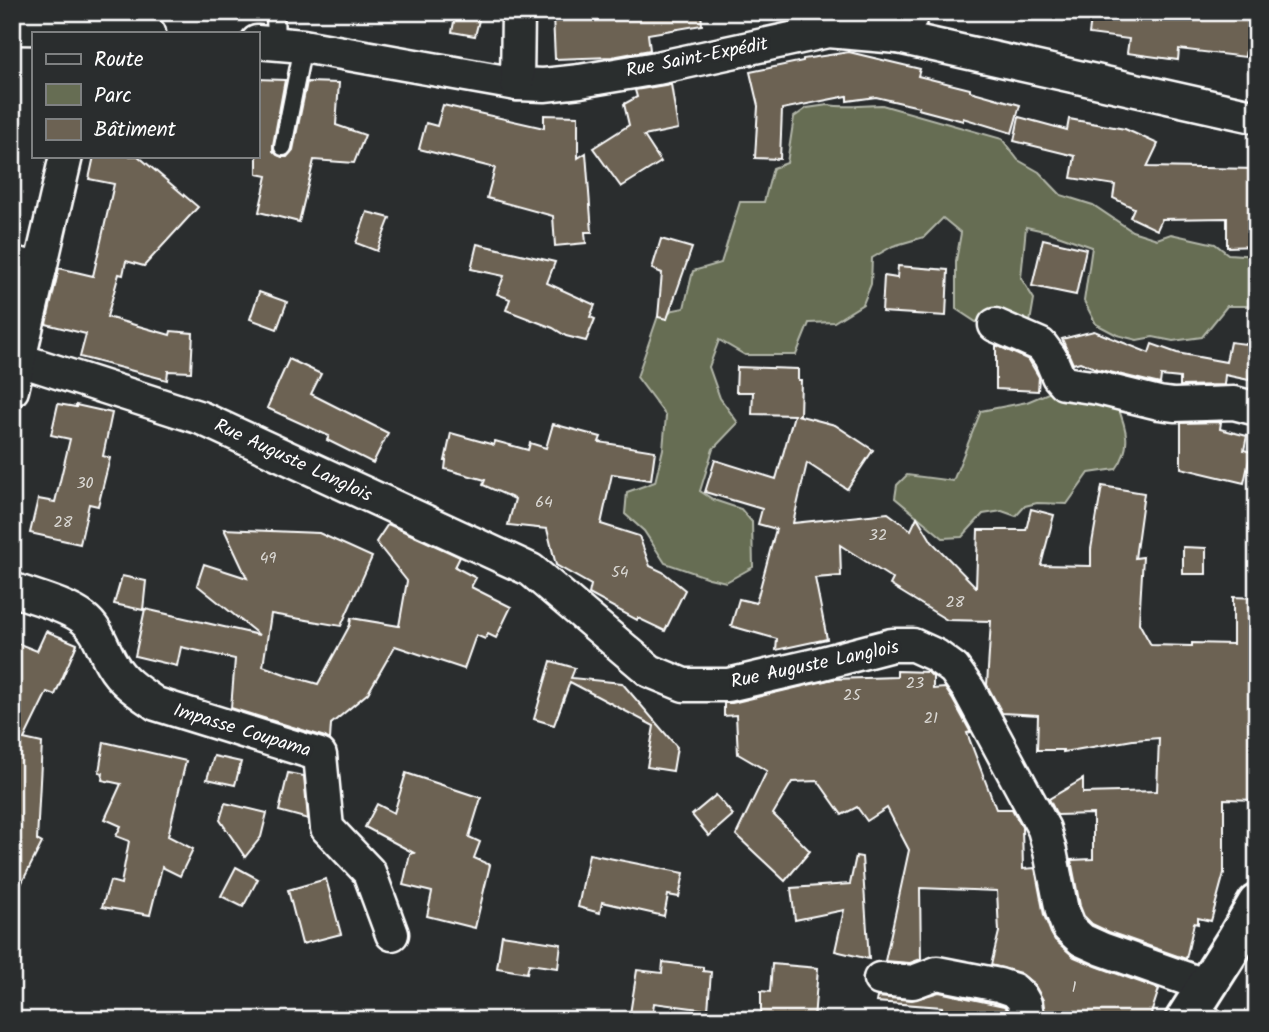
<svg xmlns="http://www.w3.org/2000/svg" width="1269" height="1032" viewBox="0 0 1269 1032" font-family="Kalam,sans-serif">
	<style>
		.green { fill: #666d53; stroke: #b2b6a9; stroke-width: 2 }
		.building { fill: #6c6253; stroke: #fff; stroke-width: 2 }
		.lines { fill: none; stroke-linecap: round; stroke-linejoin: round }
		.service-casing { stroke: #fff; stroke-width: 21 }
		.minor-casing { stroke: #fff; stroke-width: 37 }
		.tertiary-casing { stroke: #fff; stroke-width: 44 }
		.service { stroke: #2a2d2e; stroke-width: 16 }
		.minor { stroke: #2a2d2e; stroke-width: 32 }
		.tertiary { stroke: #2a2d2e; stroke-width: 38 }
		.labels { text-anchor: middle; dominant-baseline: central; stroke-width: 7; stroke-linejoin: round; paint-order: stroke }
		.number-label { font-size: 16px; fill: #dad8d4 }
		.street-label { font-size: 19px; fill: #fff; stroke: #2a2d2e }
	</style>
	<rect width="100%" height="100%" fill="#2a2d2e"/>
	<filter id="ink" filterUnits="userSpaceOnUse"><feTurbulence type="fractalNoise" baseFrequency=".0143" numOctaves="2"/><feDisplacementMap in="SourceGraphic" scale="14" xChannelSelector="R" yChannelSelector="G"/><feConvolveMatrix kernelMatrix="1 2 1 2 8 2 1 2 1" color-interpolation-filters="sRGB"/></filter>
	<g filter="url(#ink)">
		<g class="green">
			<path d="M828,105c18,3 35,0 54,0l120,34 16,21 21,12 22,23 32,10 39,26 25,8 14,-5 44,10 13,10 29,2v50h-30l-25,31 -29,4 -20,-4 -16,3 -20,-5 -21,-11 -12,-23 8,-54 -43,-15 -23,-5 -5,51 13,21 -5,29 -41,-11 -12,5 -20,-13v-48l5,-28 -18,-15 -19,19 -31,9 -21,12 -1,26 -8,20 -29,18 -25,1 -13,32h-51l-26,-15 -10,27 11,31 18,25 -25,26 -13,42 14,9 27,9 11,13 1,45 -27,15 -17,-4 -44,-15 -21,-32 -19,-17 2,-22 28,-10 8,-33 3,-33 -29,-39 22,-64 25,-5 9,-37 28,-8 19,-61h24l9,-34 14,-5 7,-46 13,-9z"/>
			<path d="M1053,391l64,14c10,24 15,42 -1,64l-27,4 -22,31 -30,-1 -12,3 -9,10 -14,-5 -19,3 -21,23 -19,1 -48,-40 2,-13 10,-10 46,6 28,-70 46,-9z"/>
		</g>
		<g class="building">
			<polygon points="456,12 481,12 475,36 452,32"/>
			<polygon points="608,12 701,12 702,25 648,34 650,50 612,57 555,59 553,16 608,14"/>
			<polygon points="1092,12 1252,12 1245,57 1179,49 1178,60 1127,53 1129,39 1089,34"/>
			<polygon points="849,52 920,69 918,76 970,89 970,91 1020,105 1012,133 963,118 963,121 918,109 919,107 876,97 847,101 847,96 782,109 780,159 755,158 758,106 750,72 803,61 803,59"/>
			<polygon points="257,79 285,80 273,145 273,151 277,155 282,157 287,157 293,150 307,82 339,83 336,125 365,135 354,163 314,160 299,222 259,212 267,176 257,174"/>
			<polygon points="671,84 678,129 644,136 661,162 621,187 593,148 629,125 624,104 637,97 635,90"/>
			<polygon points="443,105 544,128 544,115 578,116 578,158 586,153 592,232 585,232 586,243 555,246 553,216 487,198 495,168 419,149 426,123 437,126"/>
			<polygon points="1019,117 1067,130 1069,119 1125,129 1158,144 1147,167 1257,169 1257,246 1227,247 1227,218 1162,219 1157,230 1130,217 1134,208 1113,198 1115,185 1071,178 1075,156 1014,141"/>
			<polygon points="94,156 138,156 198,207 144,266 126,261 123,275 119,274 107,317 170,335 171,331 193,333 191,372 168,371 167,380 80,357 86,334 46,324 59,268 93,276 114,184 89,179"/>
			<polygon points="367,212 390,218 377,251 356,243"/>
			<polygon points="661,239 692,248 667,319 658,317 662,273 652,269"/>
			<polygon points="1043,239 1086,249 1076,295 1032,286"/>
			<polygon points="477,244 555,262 547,283 595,305 590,317 595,319 586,341 566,336 553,328 506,310 510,299 497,294 504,276 471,269"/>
			<polygon points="898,266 948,270 946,316 882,312 884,276 897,278"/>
			<polygon points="259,292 287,302 277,329 250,319"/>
			<polygon points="1094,331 1149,353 1152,344 1177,353 1226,362 1230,342 1255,345 1249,380 1225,375 1224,385 1180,386 1180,378 1161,376 1160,384 1097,369 1080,362 1073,364 1062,339"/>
			<polygon points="996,345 1029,360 1039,377 1038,391 996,389"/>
			<polygon points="289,359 321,374 311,394 388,433 373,463 327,440 329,436 267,408"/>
			<polygon points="737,367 798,369 798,380 801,380 800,415 797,415 835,425 873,450 847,489 807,463 793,523 888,513 911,530 917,517 932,542 976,587 978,530 1026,530 1031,509 1054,515 1041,565 1091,566 1091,549 1102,486 1144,493 1135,558 1143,557 1139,623 1151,645 1192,646 1192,643 1233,644 1233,597 1257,598 1257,800 1224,799 1224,873 1211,921 1198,918 1198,924 1194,923 1186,959 1109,932 1092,924 1084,916 1080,906 1071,860 1093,859 1093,814 1057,815 1049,799 1083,779 1083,793 1157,791 1159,738 1133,740 1063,752 1063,750 1037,750 1038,715 1002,713 987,685 991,621 947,620 890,585 893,579 840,545 841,576 815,578 827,639 776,650 777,639 731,626 739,599 756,603 776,529 758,524 762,509 705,492 715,460 776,479 794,415 752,414 753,392 736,392"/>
			<polygon points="58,404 76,407 76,405 112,413 103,456 110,458 98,506 89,504 80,544 30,533 38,499 55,502 70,439 51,435"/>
			<polygon points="1221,422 1220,429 1247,436 1244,450 1251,452 1244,483 1181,468 1181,423"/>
			<polygon points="553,424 601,437 599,442 655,451 651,480 612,474 601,524 639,536 650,566 663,572 685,590 665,631 638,618 637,620 589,594 591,585 556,565 547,529 508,525 515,499 483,485 485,480 445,469 446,461 445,461 451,433 494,445 495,441 528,450 530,443 546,448"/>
			<polygon points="388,524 460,557 455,567 476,578 471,587 511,607 496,638 488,634 485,639 476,635 464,669 395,646 368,693 331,724 330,740 325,737 231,708 235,659 181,647 177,666 135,656 145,609 259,635 197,585 204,564 247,578 224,529 319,533 372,557 341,626 271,614 263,666 290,676 318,684 350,625 351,618 399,626 407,581 376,542"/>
			<polygon points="1183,547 1206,548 1206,574 1183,574"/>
			<polygon points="122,576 146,581 143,610 114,604"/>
			<polygon points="46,631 77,644 55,695 47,692 24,739 42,743 37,840 42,843 12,902 12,641 37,651"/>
			<polygon points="551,661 575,668 571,678 622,683 677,747 673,771 647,767 654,726 570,682 554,725 534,719"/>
			<polygon points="897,671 928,672 933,677 933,689 945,688 953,700 970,731 971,732 967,733 996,809 1012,809 1022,827 1023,869 1035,868 1044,915 1051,933 1055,940 1074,957 1096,966 1159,989 1149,1020 1046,1020 1043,1000 1034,984 1020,973 991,965 999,932 997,891 920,888 921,959 910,963 885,961 909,850 887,808 867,821 857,807 842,815 818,781 792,782 773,814 810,851 785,881 736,835 767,771 738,754 736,715 724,716 724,703 732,703 833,679 897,677"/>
			<polygon points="104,742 186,761 168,836 193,849 180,876 162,867 150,915 102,907 110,881 121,884 129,841 116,836 121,826 105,819 121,784 102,780 103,773 99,772"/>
			<polygon points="214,756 241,762 235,785 207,779"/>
			<polygon points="288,773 304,776 308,819 279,811"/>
			<polygon points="406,773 481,798 469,837 480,842 474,858 490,865 475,928 427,916 432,892 403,885 410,854 414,853 365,827 377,804 394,813"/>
			<polygon points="716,795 733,815 709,836 692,815"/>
			<polygon points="225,803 267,813 261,837 245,857 220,820"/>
			<polygon points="589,854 684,873 679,897 668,895 664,916 602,902 600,913 578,907"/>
			<polygon points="856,856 862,857 869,959 835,951 844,910 795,920 791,888 850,884"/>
			<polygon points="236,867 258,879 243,907 221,896"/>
			<polygon points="326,879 341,934 302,944 288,890"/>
			<polygon points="502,935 561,944 558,968 529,964 527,973 497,968"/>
			<polygon points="663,962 703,967 703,971 711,972 708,1010 654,1003 652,1020 629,1020 637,970 662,973"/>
			<polygon points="772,964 818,968 814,1020 761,1020 761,991 770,992"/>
			<polygon points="939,992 1004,1006 1008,1010 1009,1020 943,1020 942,1007 876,1002 877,997 912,1000"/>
		</g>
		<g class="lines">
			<g class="service-casing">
				<g id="service">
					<polyline points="275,12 276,43"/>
					<polyline points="283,147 303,46"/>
					<polyline points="1195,1005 1218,1020"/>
				</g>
			</g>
			<g class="minor-casing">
				<g id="minor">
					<polyline points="12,28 95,29 149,33"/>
					<polyline points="898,37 914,12"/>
					<polyline points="257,42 303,46 517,84 544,85 580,81 657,68 828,31 898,37 1257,117"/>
					<polyline points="517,84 518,12"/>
					<polyline points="12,263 40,269"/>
					<polyline points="995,325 1041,345 1050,357 1058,376 1064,383 1098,388 1159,403 1174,405 1234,403 1257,409"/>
					<polyline points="20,360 201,418 531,570 650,671 684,685 728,685 819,664 892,645 913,645 935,655 954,669 969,690 1044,829 1050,851 1062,911 1068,927 1082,940 1102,949 1207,986"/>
					<polyline points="12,390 66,156"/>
					<path d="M12,589c21,8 54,16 71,29 16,12 19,30 29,46 10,18 28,29 44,40l164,51 7,73 42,44 23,62"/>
					<polyline points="880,979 913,982 937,973 999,985 1014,990 1021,997 1025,1004 1028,1020"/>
				</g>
			</g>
			<g class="tertiary-casing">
				<polyline id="tertiary" points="1185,1020 1236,940 1257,904"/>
			</g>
			<use href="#service" class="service"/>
			<use href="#minor" class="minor"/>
			<use href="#tertiary" class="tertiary"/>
		</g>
	</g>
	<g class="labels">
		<g class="number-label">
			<text x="85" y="483">30</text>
			<text x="544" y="502">64</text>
			<text x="63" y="522">28</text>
			<text x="878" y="535">32</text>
			<text x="268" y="558">49</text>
			<text x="620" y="572">54</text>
			<text x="955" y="602">28</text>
			<text x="915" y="683">23</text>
			<text x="852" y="695">25</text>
			<text x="931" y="718">21</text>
			<text x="1074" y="987">1</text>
		</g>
		<g class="street-label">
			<text transform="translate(697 58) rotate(-11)">Rue Saint-Expédit</text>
			<text transform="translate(293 461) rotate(25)">Rue Auguste Langlois</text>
			<text transform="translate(815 665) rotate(-12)">Rue Auguste Langlois</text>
			<text transform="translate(242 731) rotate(17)">Impasse Coupama</text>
		</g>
	</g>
	<rect width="1269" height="1032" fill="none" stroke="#2a2d2e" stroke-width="42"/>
	<rect x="21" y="21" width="1227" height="990" fill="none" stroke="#fff" stroke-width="2.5" filter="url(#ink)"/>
	<rect x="32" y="32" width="228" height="126" fill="#2a2d2e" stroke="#7f8182" stroke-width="2"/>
	<rect x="46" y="54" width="35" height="10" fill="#2a2d2e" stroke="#7f8182" stroke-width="2"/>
	<text x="94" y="66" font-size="21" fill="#ffffff">Route</text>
	<rect x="46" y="84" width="35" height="21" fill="#666d53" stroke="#7f8182" stroke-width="2"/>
	<text x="94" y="102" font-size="21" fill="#ffffff">Parc</text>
	<rect x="46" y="119" width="35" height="21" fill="#6c6253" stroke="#7f8182" stroke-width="2"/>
	<text x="94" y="136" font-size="21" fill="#ffffff">Bâtiment</text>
</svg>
